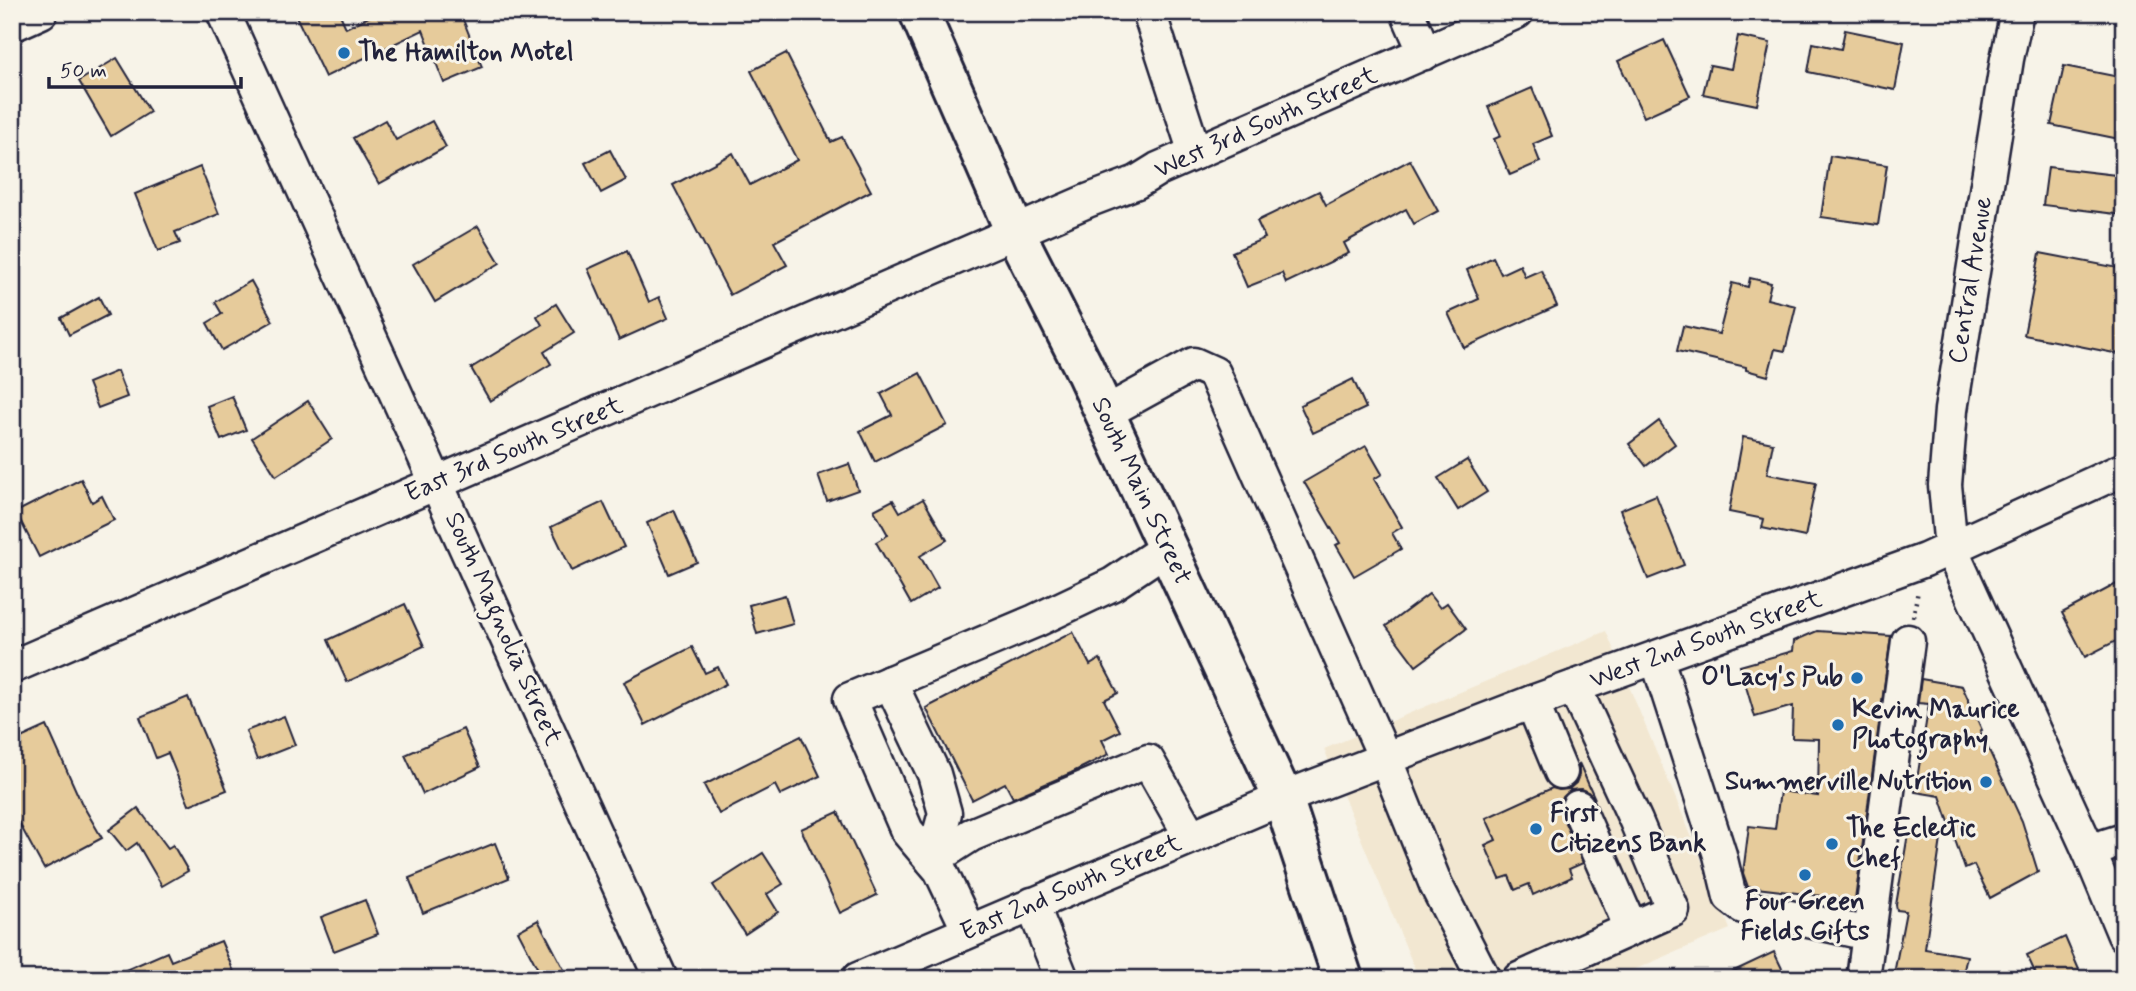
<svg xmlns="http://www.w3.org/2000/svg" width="2136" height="991" viewBox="0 0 2136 991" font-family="Mynerve,sans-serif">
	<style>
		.built { fill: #f2e7d1 }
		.building { fill: #e6cb9b; stroke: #22223b; stroke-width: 2 }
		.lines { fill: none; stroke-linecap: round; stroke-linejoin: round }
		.minor-casing { stroke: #22223b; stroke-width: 37 }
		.major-casing { stroke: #22223b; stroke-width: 44 }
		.path { stroke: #22223b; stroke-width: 4.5; stroke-dasharray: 2 5; stroke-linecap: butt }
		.minor { stroke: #f7f3e8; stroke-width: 32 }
		.major { stroke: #f7f3e8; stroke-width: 38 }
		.poi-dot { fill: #1f6fb2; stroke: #f7f3e8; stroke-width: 2.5 }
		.labels { text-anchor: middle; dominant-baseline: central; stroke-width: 6; stroke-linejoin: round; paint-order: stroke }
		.poi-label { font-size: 26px; font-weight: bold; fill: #22223b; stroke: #f7f3e8; text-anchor: start }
		.street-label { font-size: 26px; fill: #22223b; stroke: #f7f3e8 }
	</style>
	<rect width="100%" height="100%" fill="#f7f3e8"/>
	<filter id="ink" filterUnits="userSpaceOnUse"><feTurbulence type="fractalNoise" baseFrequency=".0143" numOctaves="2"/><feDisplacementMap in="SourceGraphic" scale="14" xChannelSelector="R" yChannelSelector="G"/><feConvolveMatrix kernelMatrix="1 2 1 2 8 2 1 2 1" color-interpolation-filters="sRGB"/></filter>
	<g filter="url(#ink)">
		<polygon class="built" points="1606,631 1730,929 1612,979 1419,979 1324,749"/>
		<g class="building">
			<polygon points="294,12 339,12 346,28 379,12 460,12 482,67 444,83 423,30 325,77"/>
			<polygon points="1845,30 1904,42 1895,90 1808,72 1813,43 1841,49"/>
			<polygon points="1738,36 1770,43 1757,105 1703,94 1710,65 1731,69"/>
			<polygon points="1664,40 1690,96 1644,117 1618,61"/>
			<polygon points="786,53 831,142 842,137 871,191 774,242 787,265 730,295 673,185 733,153 750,185 797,160 751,71"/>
			<polygon points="117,58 150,112 111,136 79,81"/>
			<polygon points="2064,66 2124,78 2124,140 2051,125"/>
			<polygon points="1532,88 1552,136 1533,144 1540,162 1510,175 1494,139 1501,136 1488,107"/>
			<polygon points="385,120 396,140 432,121 446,147 379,184 353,138"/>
			<polygon points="610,150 626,180 601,193 585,163"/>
			<polygon points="1830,156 1887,165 1878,225 1821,217"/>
			<polygon points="1410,160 1438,211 1414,224 1406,209 1344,243 1349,253 1286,283 1282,273 1247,287 1232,252 1265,238 1257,221 1319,191 1326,205"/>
			<polygon points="200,167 219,214 175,232 180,243 158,251 135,194"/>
			<polygon points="2048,167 2124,176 2124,215 2043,205"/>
			<polygon points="478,226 500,263 435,302 413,264"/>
			<polygon points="627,251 649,302 659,297 668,318 619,340 588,269"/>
			<polygon points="2040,253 2124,269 2124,355 2024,335"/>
			<polygon points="1493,257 1501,274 1520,265 1525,277 1541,270 1557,306 1464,348 1448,313 1479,299 1467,270"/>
			<polygon points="1750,278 1771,283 1767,299 1796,306 1785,351 1775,349 1768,376 1746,370 1746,367 1677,351 1683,326 1719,334 1732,283 1748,287"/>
			<polygon points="251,281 273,321 222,350 207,323 222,314 215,302"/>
			<polygon points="99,297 108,315 69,335 61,318"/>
			<polygon points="556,304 574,333 544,352 551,364 490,401 471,368 542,325 537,316"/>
			<polygon points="117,371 127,397 98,408 88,383"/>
			<polygon points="920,373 947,425 875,462 860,431 892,415 881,394"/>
			<polygon points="1353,379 1366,408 1313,433 1300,405"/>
			<polygon points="232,396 246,430 221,440 207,406"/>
			<polygon points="308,401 332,439 276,476 252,438"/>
			<polygon points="1659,421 1675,444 1646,466 1629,444"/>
			<polygon points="1743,437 1773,443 1767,474 1816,483 1805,537 1762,528 1764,519 1729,512"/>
			<polygon points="1366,446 1382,474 1374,479 1402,527 1392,533 1401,549 1354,576 1336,545 1340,543 1304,482"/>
			<polygon points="1467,460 1487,492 1458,510 1438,478"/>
			<polygon points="849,464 858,490 827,501 818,475"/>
			<polygon points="81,479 92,502 102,496 114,520 39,557 16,512"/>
			<polygon points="1656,495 1684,565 1648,579 1620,510"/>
			<polygon points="923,499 947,540 920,556 938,588 911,604 876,542 888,535 874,510 893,500 900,512"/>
			<polygon points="603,502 624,547 572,571 551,527"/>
			<polygon points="674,510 697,562 669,574 647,523"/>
			<polygon points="2124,580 2124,637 2085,657 2062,613"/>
			<polygon points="1429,594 1440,608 1447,603 1466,629 1416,666 1386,626"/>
			<polygon points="785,595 793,624 757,634 749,605"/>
			<polygon points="405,604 424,646 347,682 328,640"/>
			<polygon points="1817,631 1891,636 1855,900 1748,887 1743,873 1749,826 1775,829 1780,791 1818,796 1819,739 1792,738 1793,706 1755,717 1740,666 1793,651 1794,641"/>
			<polygon points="1073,632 1090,665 1100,659 1118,693 1104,700 1120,731 1102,740 1109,754 1071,773 1013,798 1005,783 972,800 926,708"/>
			<polygon points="692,647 705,673 718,667 726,684 645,725 624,682"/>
			<polygon points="1921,679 1962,686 1982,730 1980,731 2022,821 2038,872 1990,898 1974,865 1965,869 1940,796 1915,792 1929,704 1918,703"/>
			<polygon points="188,697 227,790 189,805 168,753 156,758 140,717"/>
			<polygon points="284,716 295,745 257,760 246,731"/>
			<polygon points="47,726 81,802 102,838 44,869 12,810 12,742"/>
			<polygon points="463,729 480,767 423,794 405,755"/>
			<polygon points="801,736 820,776 780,795 775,785 719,814 704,785"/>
			<polygon points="1579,763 1595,799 1588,792 1581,789 1571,790 1563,797 1560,806 1561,814 1583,863 1569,869 1572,877 1533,895 1529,884 1515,890 1509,876 1500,879 1485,845 1496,840 1486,818 1552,788 1559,790 1569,789 1576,783 1579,775"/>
			<polygon points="138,808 168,848 173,845 188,871 162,886 137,843 126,851 109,830"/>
			<polygon points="838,812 877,895 840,913 801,829"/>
			<polygon points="1908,834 1941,839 1925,949 1967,956 1962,979 1893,979 1906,911 1897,910 1896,905"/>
			<polygon points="495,843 509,878 423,913 409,878"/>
			<polygon points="763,853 783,884 767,894 778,912 745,934 713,885"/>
			<polygon points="365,900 378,934 334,951 321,917"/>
			<polygon points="538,920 569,979 543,979 518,931"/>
			<polygon points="2065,937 2083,979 2038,979 2027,955"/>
			<polygon points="221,941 234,972 217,979 105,979 167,952 171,961"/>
			<polygon points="1774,952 1787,979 1717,979"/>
		</g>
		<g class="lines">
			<g class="minor-casing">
				<g id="minor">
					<polyline points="223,12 661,979"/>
					<polyline points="1149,12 1195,153"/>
					<polyline points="1407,12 1425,53"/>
					<polyline points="2017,12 2007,59 1951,410 1945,485 1951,549 2089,851 2124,935"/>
					<polyline points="12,25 41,12"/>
					<polyline points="1105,413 1194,364 1214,373 1385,758 1436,885 1484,979"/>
					<polyline points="1657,659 1720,855 1730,897 1743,907 1869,934"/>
					<polyline points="12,667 1087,201 1137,182 1158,169 1517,12"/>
					<polyline points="890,682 934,774 945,813 932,860"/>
					<polyline points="1532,702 1561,772"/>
					<polyline points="1578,807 1631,928"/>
					<polyline points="2089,851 2124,840"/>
					<polyline points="932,860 971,835 1148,761 1191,837"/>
					<polyline points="1032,904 1062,979"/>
					<polyline points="969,931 940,870 907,831 850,699 1035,621 1113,584 1167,548"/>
					<polyline points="858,979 1283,798 1532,702 1925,560 2124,469"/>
					<polyline points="1519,979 1673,910 1636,821 1574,687"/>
					<polyline points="1863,979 1908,641"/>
				</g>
			</g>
			<g class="major-casing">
				<polyline id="major" points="919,12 1015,232 1083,366 1283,798 1343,979"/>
			</g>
			<polyline class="path" points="1913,617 1918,591"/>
			<use href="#minor" class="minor"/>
			<use href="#major" class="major"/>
		</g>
	</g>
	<g class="poi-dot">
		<circle cx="344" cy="53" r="7"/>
		<circle cx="1857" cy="678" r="7"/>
		<circle cx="1838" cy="725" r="7"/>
		<circle cx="1986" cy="782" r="7"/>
		<circle cx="1536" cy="829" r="7"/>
		<circle cx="1832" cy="844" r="7"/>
		<circle cx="1805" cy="875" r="7"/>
	</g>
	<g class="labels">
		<g class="poi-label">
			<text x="358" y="53">The Hamilton Motel</text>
			<text x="1843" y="678" text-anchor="end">O'Lacy's Pub</text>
			<text x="1852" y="710">Kevin Maurice<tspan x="1852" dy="30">Photography</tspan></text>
			<text x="1972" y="782" text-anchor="end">Summerville Nutrition</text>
			<text x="1550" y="814">First<tspan x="1550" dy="30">Citizens Bank</tspan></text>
			<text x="1846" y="829">The Eclectic<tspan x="1846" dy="30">Chef</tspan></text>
			<text x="1805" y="902" text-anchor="middle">Four Green<tspan x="1805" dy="30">Fields Gifts</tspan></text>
		</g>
		<g class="street-label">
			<text transform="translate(1266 123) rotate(-24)">West 3rd South Street</text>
			<text transform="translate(1971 280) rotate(-81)">Central Avenue</text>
			<text transform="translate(514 450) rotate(-23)">East 3rd South Street</text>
			<text transform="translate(1141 491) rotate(65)">South Main Street</text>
			<text transform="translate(503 629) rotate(66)">South Magnolia Street</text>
			<text transform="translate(1706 640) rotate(-20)">West 2nd South Street</text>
			<text transform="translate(1071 888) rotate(-23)">East 2nd South Street</text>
		</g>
	</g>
	<rect width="2136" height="991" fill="none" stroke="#f7f3e8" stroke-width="42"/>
	<rect x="21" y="21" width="2094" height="949" fill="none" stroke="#22223b" stroke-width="2.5" filter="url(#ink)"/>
	<path d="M49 77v10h192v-10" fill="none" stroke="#22223b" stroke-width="3.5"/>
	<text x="60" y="77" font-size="21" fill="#22223b" stroke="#f7f3e8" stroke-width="5" paint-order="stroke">50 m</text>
</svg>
